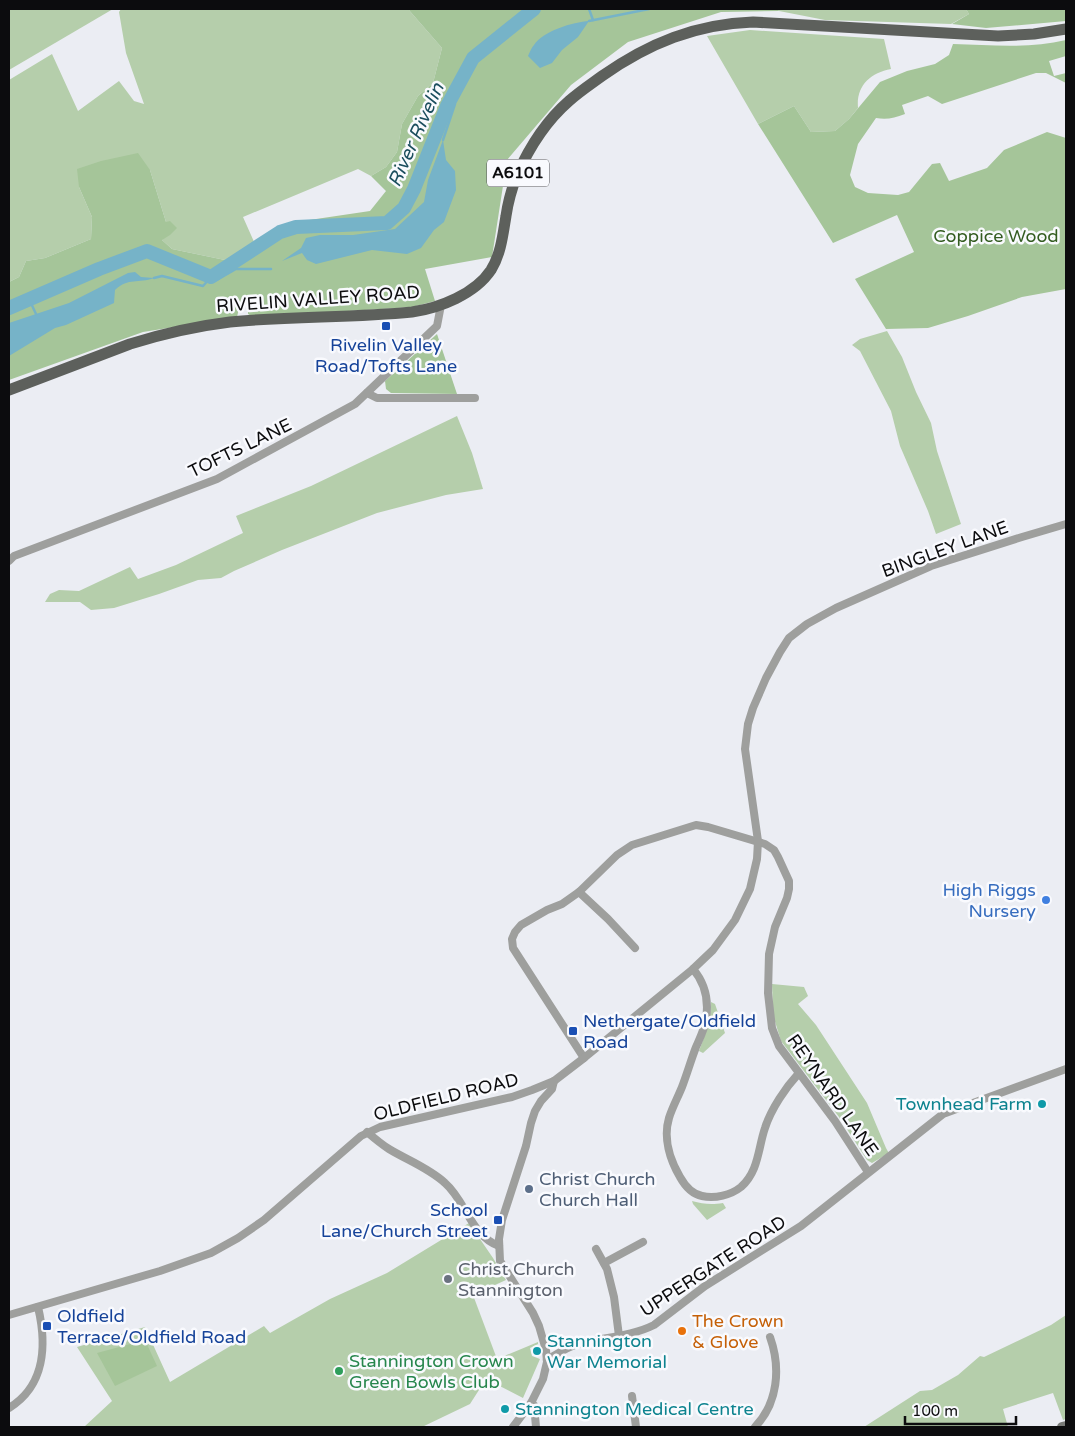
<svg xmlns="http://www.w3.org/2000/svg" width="1075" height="1436" viewBox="0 0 1075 1436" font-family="'Varela Round',sans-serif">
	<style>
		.green { fill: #b5ceab }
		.forest { fill: #a5c599 }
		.water { fill: #76b3c8 }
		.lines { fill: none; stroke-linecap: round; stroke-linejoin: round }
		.stream { stroke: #76b3c8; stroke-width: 2.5 }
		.river { stroke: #76b3c8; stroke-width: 14 }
		.street { stroke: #9e9f9d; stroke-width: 8 }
		.secondary { stroke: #787a77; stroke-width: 10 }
		.primary { stroke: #5d605c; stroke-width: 11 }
		.transit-dot { fill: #1a4fb4; stroke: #f9fafe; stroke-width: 2 }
		.shop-dot { fill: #3f7fe0; stroke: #f9fafe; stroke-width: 2 }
		.culture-dot { fill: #0f9aa8; stroke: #f9fafe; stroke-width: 2 }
		.service-dot { fill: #5c6f8a; stroke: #f9fafe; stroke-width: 2 }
		.worship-dot { fill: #6b7280; stroke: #f9fafe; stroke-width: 2 }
		.food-dot { fill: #e8710a; stroke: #f9fafe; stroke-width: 2 }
		.leisure-dot { fill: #2e9e5b; stroke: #f9fafe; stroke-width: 2 }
		.labels { text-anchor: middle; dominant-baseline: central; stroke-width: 5; stroke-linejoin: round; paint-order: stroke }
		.shield { fill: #f9fafe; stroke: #535356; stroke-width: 1 }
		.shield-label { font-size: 16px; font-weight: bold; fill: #0c0c0e }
		.park-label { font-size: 18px; fill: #335c20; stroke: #f9fafe }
		.street-label { font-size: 18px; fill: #0c0c0e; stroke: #f9fafe }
		.transit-label { font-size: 18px; fill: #164399; stroke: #f9fafe; text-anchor: start }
		.shop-label { font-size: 18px; fill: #366cbe; stroke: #f9fafe; text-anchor: end }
		.culture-label { font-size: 18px; fill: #0d838f; stroke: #f9fafe; text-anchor: start }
		.service-label { font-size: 18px; fill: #4e5e75; stroke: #f9fafe; text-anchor: start }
		.worship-label { font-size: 18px; fill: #5b616d; stroke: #f9fafe; text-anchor: start }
		.food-label { font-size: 18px; fill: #c56008; stroke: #f9fafe; text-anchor: start }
		.leisure-label { font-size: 18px; fill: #27864d; stroke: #f9fafe; text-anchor: start }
		.water-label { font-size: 19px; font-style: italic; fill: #1b4e5e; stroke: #f9fafe }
	</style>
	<rect width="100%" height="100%" fill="#ebedf3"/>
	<g class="green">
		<polygon points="9,9 113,9 9,70"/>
		<polygon points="121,9 371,9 372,10 408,9 442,48 433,83 418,96 402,124 397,152 386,167 371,176 358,169 243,217 255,244 225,260 172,249 162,240 166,222 150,170 79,187 92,217 91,239 45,258 26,261 19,277 9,282 9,80 52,54 78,111 119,81 134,101 144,104 126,53 119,12"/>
		<polygon points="778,9 966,9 969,14 951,24 825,20 779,11"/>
		<path d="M750,30l134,9 7,30c-21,4 -35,17 -33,39l-9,11 -14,12 -24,1 -17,-26 -36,18 -51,-88z"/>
		<polygon points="887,331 902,357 916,392 931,423 937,451 961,524 936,534 928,511 900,446 891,411 860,351 852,345 860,339"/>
		<polygon points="457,416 472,453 483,489 446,495 377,513 282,550 234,571 221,578 198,580 159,594 114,608 91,610 80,602 45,602 50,594 59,590 79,591 130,567 138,579 176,565 243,533 236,516 311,486"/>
		<polygon points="772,984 804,987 808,996 798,1004 816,1025 867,1103 886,1148 891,1157 884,1156 872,1163 867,1160 839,1117 781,1041 773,1015"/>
		<path d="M711,1002l4,2 10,29 -22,20 -4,-2c6,-16 12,-31 12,-49z"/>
		<path d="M692,1201c11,3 19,4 31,2l3,5 -19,12 -14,-16z"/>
		<polygon points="469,1223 493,1258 506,1280 473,1295 497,1359 538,1342 538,1344 530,1348 532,1356 540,1359 523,1398 486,1379 470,1404 422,1427 84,1427 112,1401 77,1347 145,1327 170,1382 264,1326 270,1333 330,1299 387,1273"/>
		<polygon points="1066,1315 1066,1419 1063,1420 1053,1393 1003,1409 1008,1427 864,1427 920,1391 932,1390 958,1375 980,1356 984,1357 1051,1325"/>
	</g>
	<g class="forest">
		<polygon points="408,9 778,9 779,11 721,12 628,42 571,85 507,160 492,257 425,269 435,301 412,307 253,317 248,314 248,312 252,308 246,300 240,304 237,317 143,332 9,380 9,282 19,277 26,261 45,258 91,239 92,217 79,187 77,169 101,161 138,153 150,170 166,222 170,221 177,228 170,235 162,240 172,249 225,260 255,244 289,223 370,211 386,191 371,176 386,167 397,152 402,124 418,96 433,83 442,48"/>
		<polygon points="966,9 1066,9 1066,21 986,28 952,24 969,14"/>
		<path d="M1066,40v16l-17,5 5,15 12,-3v10l-20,-10h-10l-94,31 -14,-8 -26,9 3,9c-11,4 -18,6 -29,4l-18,26 -8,31 5,12 13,6 30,2 11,-3 23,-28 8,-1 9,18 38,-13 17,-18 43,-18 19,6v151l-44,8 -54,19 -40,12 -42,1 -31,-50 59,-27 -17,-37 -64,28 -75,-119 36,-18 17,26 24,-1 14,-12 31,-37 27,-11 28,-7 14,-9 4,-11c38,1 76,5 113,-4z"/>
		<polygon points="437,334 457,394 391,393 386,389 385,381"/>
		<polygon points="145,1340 157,1366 115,1386 97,1353"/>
	</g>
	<g class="water">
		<path d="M589,21l-11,16 -16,13 -10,13 -12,5 -12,-12c2,-4 3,-8 6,-11 9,-14 39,-23 55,-24z"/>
		<polygon points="443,140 446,160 455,171 456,190 444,222 434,230 421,248 407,254 372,250 316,264 307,260 302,253 282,261 301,248 306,238 320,235 353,235 395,229 424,202 428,180"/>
		<path d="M135,272l6,5 13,1c-16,6 -25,-1 -39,12l-1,13 -48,22 -11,3 -46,28v-33l60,-20 59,-30z"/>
	</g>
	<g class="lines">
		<g class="stream">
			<polyline points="589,9 593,20"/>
			<polyline points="589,21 649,9"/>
			<polyline points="443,140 455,104 451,98"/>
			<polyline points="154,278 162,276 203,286 211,277 215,281 236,269 271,269"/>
			<polyline points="29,299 36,314"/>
		</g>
		<polyline class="river" points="9,308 99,269 147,251 211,277 280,232 296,227 387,223 404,208 414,189 447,106 473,58 534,9"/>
		<g class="street">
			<polyline points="367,393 377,398 475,398"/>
			<polyline points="9,561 14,556 217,479 355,404 437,326 441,305"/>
			<polyline points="579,892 608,919 635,948"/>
			<path d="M693,969c12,14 16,31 13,50 -1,9 -6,19 -10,28 -5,13 -9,27 -14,40 -4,10 -10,21 -13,31 -6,20 1,42 11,59 5,9 12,17 22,19 13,3 29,-1 39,-9 18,-16 17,-39 24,-59 6,-19 21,-41 34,-55"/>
			<polyline points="584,1058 513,948 512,939 515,932 521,925 547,910 562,904 579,892 617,855 632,845 696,825 708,827 765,844 774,850 778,857 789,881 789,889 787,898 775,927 769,954 768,993 772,1028 779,1046 835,1121 868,1172"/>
			<path d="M367,1132c7,6 14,12 22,17 18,11 40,19 56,34 21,18 26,53 54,63"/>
			<polyline points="596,1249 607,1269 614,1297 619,1336"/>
			<polyline points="604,1263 643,1242"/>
			<polyline points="9,1315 160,1271 211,1253 238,1238 264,1220 361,1136 380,1127 512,1097 532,1090 554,1081 584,1058 693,969 713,950 735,920 750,889 757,859 758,841 745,749 748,724 753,708 766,678 780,652 789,638 807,624 836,608 931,566 1022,537 1066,524"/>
			<path d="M547,1360c10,-6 20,-13 31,-16 25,-7 52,-7 76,-19l51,-39 96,-60 142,-112 123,-45"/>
			<polyline points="632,1396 636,1427"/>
			<polyline points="531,1403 534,1405 536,1427"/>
			<path d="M9,1408c36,-22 38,-63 29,-101"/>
			<polyline points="513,1427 531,1403 543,1379 547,1362 546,1350 539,1326 533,1313 500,1261 499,1239 502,1220 526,1146 531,1123 535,1111 541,1101 552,1089 554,1081"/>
			<path d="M755,1427c23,-24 26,-59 15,-90"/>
		</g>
		<polyline class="secondary" points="1062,1427 1066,1426"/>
		<path class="primary" d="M9,390l121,-46c32,-10 67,-18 100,-22 61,-6 122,-4 182,-10 28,-4 63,-18 79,-42 10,-16 12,-36 15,-54 2,-14 6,-28 11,-41 12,-27 29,-54 52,-74 10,-9 22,-17 33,-25 47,-33 94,-52 151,-54l245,14 36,-2 32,-5"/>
	</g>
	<g class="transit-dot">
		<rect x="381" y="321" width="10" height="10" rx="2.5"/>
		<rect x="568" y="1026" width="10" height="10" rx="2.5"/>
		<rect x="493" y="1215" width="10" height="10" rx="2.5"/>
		<rect x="42" y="1321" width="10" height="10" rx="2.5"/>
	</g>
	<circle class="shop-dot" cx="1046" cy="900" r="5"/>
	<g class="culture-dot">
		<circle cx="1042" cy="1104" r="5"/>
		<circle cx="537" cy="1351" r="5"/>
		<circle cx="505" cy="1409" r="5"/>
	</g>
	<circle class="service-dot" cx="529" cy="1189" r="5"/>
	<circle class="worship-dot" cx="448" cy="1279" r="5"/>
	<circle class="food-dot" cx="682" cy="1331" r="5"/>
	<circle class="leisure-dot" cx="339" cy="1371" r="5"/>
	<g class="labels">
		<rect class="shield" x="487" y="159.5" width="62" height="27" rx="4"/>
		<g class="shield-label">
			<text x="518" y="173">A6101</text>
		</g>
		<g class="park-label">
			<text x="996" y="236">Coppice Wood</text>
		</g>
		<g class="street-label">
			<text transform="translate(318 299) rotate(-4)">RIVELIN VALLEY ROAD</text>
			<text transform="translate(240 448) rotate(-26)">TOFTS LANE</text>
			<text transform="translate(945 549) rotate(-20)">BINGLEY LANE</text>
			<text transform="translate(833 1095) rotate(55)">REYNARD LANE</text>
			<text transform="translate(446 1097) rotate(-14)">OLDFIELD ROAD</text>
			<text transform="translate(713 1266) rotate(-33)">UPPERGATE ROAD</text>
		</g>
		<g class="transit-label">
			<text x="386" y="345" text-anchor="middle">Rivelin Valley<tspan x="386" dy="21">Road/Tofts Lane</tspan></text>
			<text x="583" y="1021">Nethergate/Oldfield<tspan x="583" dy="21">Road</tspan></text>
			<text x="488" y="1210" text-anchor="end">School<tspan x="488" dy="21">Lane/Church Street</tspan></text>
			<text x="57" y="1316">Oldfield<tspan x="57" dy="21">Terrace/Oldfield Road</tspan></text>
		</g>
		<g class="shop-label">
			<text x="1036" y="890">High Riggs<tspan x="1036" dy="21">Nursery</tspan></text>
		</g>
		<g class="culture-label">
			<text x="1032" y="1104" text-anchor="end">Townhead Farm</text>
			<text x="547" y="1341">Stannington<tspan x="547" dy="21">War Memorial</tspan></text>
			<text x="515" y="1409">Stannington Medical Centre</text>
		</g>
		<g class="service-label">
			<text x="539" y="1179">Christ Church<tspan x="539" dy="21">Church Hall</tspan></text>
		</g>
		<g class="worship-label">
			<text x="458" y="1269">Christ Church<tspan x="458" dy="21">Stannington</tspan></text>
		</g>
		<g class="food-label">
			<text x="692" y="1321">The Crown<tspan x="692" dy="21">&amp; Glove</tspan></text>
		</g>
		<g class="leisure-label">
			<text x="349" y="1361">Stannington Crown<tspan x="349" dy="21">Green Bowls Club</tspan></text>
		</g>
		<g class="water-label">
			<text transform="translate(416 135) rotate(-66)">River Rivelin</text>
		</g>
	</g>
	<rect width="1075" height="1436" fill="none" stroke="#0c0c0e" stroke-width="20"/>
	<path d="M905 1416v8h111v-8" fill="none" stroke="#0c0c0e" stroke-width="2.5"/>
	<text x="912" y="1416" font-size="15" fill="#0c0c0e" stroke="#f9fafe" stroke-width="4" paint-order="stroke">100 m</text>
</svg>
